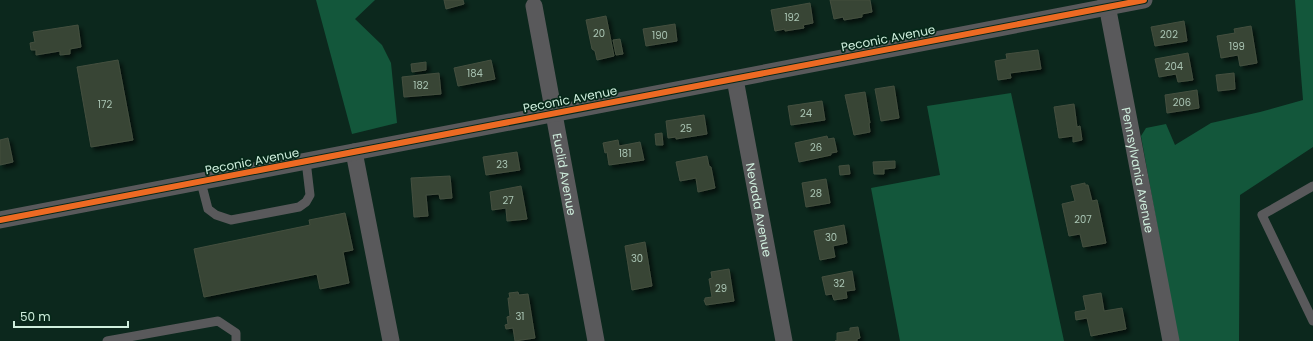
<svg xmlns="http://www.w3.org/2000/svg" width="1313" height="341" viewBox="0 0 1313 341" font-family="Poppins,sans-serif">
	<style>
		.green { fill: #13573b }
		.building { fill: #384534; stroke: #444f3f; filter: url(#shadow) }
		.lines { fill: none; stroke-linecap: round; stroke-linejoin: round }
		.lane { stroke: #59595b; stroke-width: 9 }
		.street { stroke: #59595b; stroke-width: 17 }
		.cycleway-casing { stroke: #062819; stroke-width: 8 }
		.cycleway { stroke: #ed6a23; stroke-width: 6 }
		.labels { text-anchor: middle; dominant-baseline: central; stroke-width: 3.5; stroke-linejoin: round; paint-order: stroke }
		.number-label { font-size: 10px; fill: #a9c4b3 }
		.street-label { font-size: 12px; fill: #cfeedd; stroke: #062819 }
	</style>
	<defs>
		<filter id="shadow"><feDropShadow dx="3.5" dy="3.5" stdDeviation="2" flood-color="#0009"/></filter>
	</defs>
	<rect width="100%" height="100%" fill="#0c281d"/>
	<g class="green">
		<polygon points="316,0 375,0 355,19 382,45 391,63 397,123 352,134"/>
		<polygon points="1295,0 1313,0 1313,147 1240,195 1239,341 1178,341 1141,136 1146,128 1166,124 1175,145 1211,123 1260,112 1303,100"/>
		<polygon points="1011,93 1064,341 900,341 871,188 940,175 927,106"/>
	</g>
	<g class="building">
		<polygon points="444,0 463,0 464,4 446,9"/>
		<polygon points="830,0 870,0 872,12 862,14 862,17 844,20 843,17 834,19"/>
		<polygon points="810,3 813,23 803,25 804,28 785,31 785,29 775,31 771,10"/>
		<polygon points="606,16 614,56 597,60 595,51 592,49 586,20"/>
		<polygon points="1184,21 1187,41 1155,46 1151,27"/>
		<polygon points="675,24 677,41 646,46 643,29"/>
		<polygon points="78,25 81,47 70,49 70,54 60,55 60,51 36,55 36,50 31,50 30,43 35,42 33,32"/>
		<polygon points="1251,26 1257,63 1240,66 1238,55 1221,58 1217,36 1235,33 1234,29"/>
		<polygon points="620,39 623,54 616,55 613,40"/>
		<polygon points="1038,50 1041,69 1010,73 1011,78 998,80 995,61 1007,59 1006,54"/>
		<polygon points="1188,53 1193,80 1178,82 1176,74 1159,77 1155,59"/>
		<polygon points="118,60 133,140 91,147 77,67"/>
		<polygon points="491,60 495,79 458,86 454,68"/>
		<polygon points="426,62 426,70 412,72 411,64"/>
		<polygon points="439,73 441,94 404,97 402,77"/>
		<polygon points="1234,73 1235,89 1218,91 1216,75"/>
		<polygon points="894,86 899,118 881,121 875,89"/>
		<polygon points="1197,90 1199,108 1167,113 1165,95"/>
		<polygon points="865,92 870,123 869,123 870,132 854,135 845,95"/>
		<polygon points="822,101 825,120 791,125 788,106"/>
		<polygon points="1074,104 1077,127 1080,126 1082,140 1073,142 1073,136 1059,138 1054,107"/>
		<polygon points="704,115 707,134 676,139 676,137 668,138 666,121"/>
		<polygon points="662,133 663,145 656,145 655,134"/>
		<polygon points="827,136 828,139 834,138 837,152 831,153 831,155 799,162 795,143"/>
		<polygon points="8,138 13,162 0,165 0,140"/>
		<polygon points="618,140 619,146 640,142 644,160 609,165 607,152 605,153 603,143"/>
		<polygon points="517,152 520,170 486,175 483,157"/>
		<polygon points="707,156 709,166 711,167 715,188 698,192 696,178 680,181 676,162"/>
		<polygon points="895,161 895,168 884,169 884,174 874,174 873,162"/>
		<polygon points="849,165 850,174 840,175 839,166"/>
		<polygon points="450,176 452,198 440,199 439,194 426,195 428,216 414,217 411,178"/>
		<polygon points="826,179 830,203 806,207 802,183"/>
		<polygon points="1085,183 1085,185 1088,185 1092,201 1097,200 1106,243 1083,247 1080,234 1069,236 1062,204 1075,201 1071,186"/>
		<polygon points="521,186 527,219 507,221 506,208 492,210 490,192"/>
		<polygon points="345,213 353,250 343,252 349,283 320,289 317,274 204,297 194,249 310,225 309,220"/>
		<polygon points="844,225 847,243 833,246 835,257 820,260 814,231"/>
		<polygon points="645,242 652,286 632,290 625,246"/>
		<polygon points="729,269 734,301 706,305 704,300 705,300 705,298 712,297 709,279 712,278 711,272"/>
		<polygon points="852,271 855,290 846,291 847,298 834,300 832,294 826,295 822,277"/>
		<polygon points="518,292 519,295 528,294 535,338 515,341 513,328 506,329 505,325 508,324 507,317 510,316 508,298 510,298 509,293"/>
		<polygon points="1101,293 1104,311 1122,308 1126,329 1091,336 1087,318 1076,320 1075,312 1086,310 1083,296"/>
		<polygon points="858,327 860,338 857,339 857,341 835,341 837,341 837,333 850,331 850,328"/>
	</g>
	<g class="lines">
		<g class="lane">
			<polyline points="201,182 208,209 216,215 231,220 299,207 306,202 310,195 306,161"/>
			<polyline points="1313,186 1262,215 1313,321"/>
			<polyline points="107,341 218,321 236,333 236,341"/>
		</g>
		<g class="street">
			<path id="s1" d="M1106,0l65,341"/>
			<path id="s2" d="M534,6l62,335"/>
			<path id="s3" d="M735,79l49,262"/>
			<polyline points="354,152 391,341"/>
			<polyline points="0,220 1144,0"/>
		</g>
		<g class="cycleway-casing">
			<polyline id="cycleway" points="0,220 1144,0"/>
		</g>
		<use href="#cycleway" class="cycleway"/>
	</g>
	<g class="labels">
		<g class="number-label">
			<text x="792" y="17">192</text>
			<text x="599" y="33">20</text>
			<text x="1169" y="34">202</text>
			<text x="660" y="35">190</text>
			<text x="1237" y="46">199</text>
			<text x="1174" y="66">204</text>
			<text x="475" y="73">184</text>
			<text x="421" y="85">182</text>
			<text x="1182" y="102">206</text>
			<text x="105" y="104">172</text>
			<text x="806" y="113">24</text>
			<text x="686" y="128">25</text>
			<text x="816" y="147">26</text>
			<text x="625" y="153">181</text>
			<text x="502" y="164">23</text>
			<text x="816" y="193">28</text>
			<text x="508" y="200">27</text>
			<text x="1083" y="219">207</text>
			<text x="831" y="237">30</text>
			<text x="637" y="258">30</text>
			<text x="839" y="283">32</text>
			<text x="721" y="288">29</text>
			<text x="520" y="316">31</text>
		</g>
		<g class="street-label">
			<text transform="translate(888 38) rotate(-11)">Peconic Avenue</text>
			<text transform="translate(570 99) rotate(-11)">Peconic Avenue</text>
			<text transform="translate(252 161) rotate(-11)">Peconic Avenue</text>
			<text stroke="none"><textPath href="#s1" startOffset="173">Pennsylvania Avenue</textPath></text>
			<text stroke="none"><textPath href="#s2" startOffset="171">Euclid Avenue</textPath></text>
			<text stroke="none"><textPath href="#s3" startOffset="133">Nevada Avenue</textPath></text>
		</g>
	</g>
	<path d="M14 321v6h114v-6" fill="none" stroke="#cfeedd" stroke-width="2"/>
	<text x="20" y="321" font-size="12" fill="#cfeedd" stroke="#062819" stroke-width="3" paint-order="stroke">50 m</text>
</svg>
